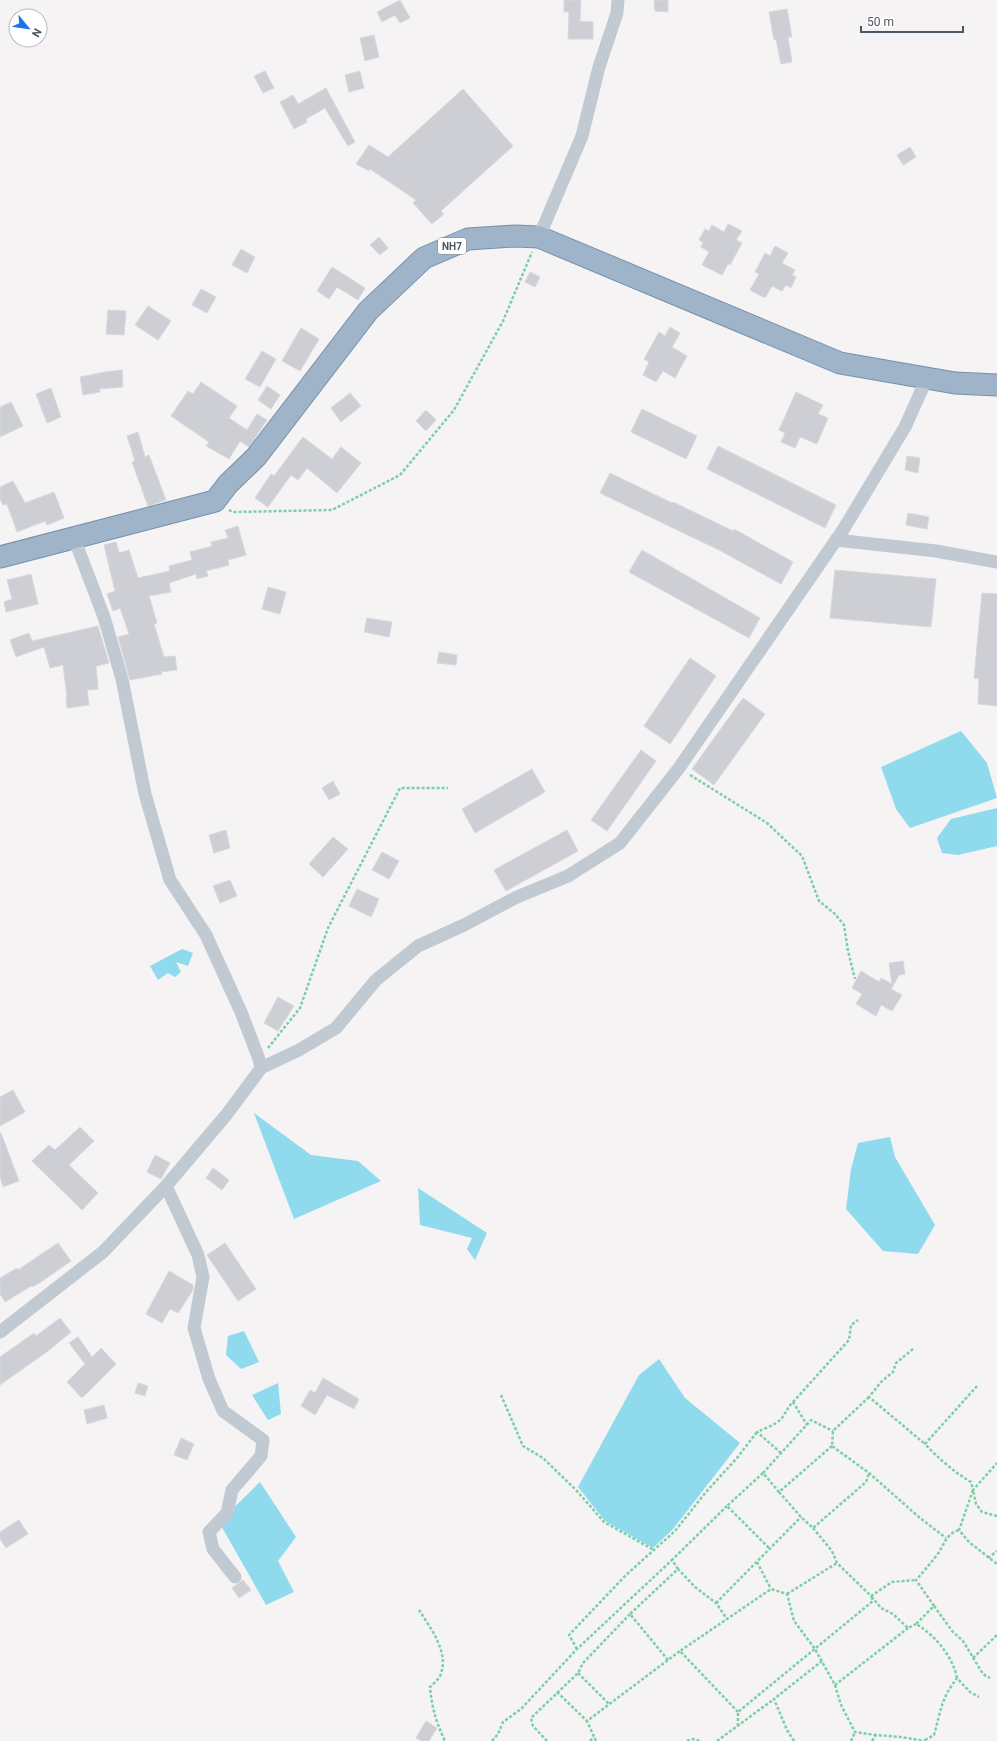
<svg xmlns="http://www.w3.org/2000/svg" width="997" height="1741" viewBox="0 0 997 1741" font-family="Roboto,sans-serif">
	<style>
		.water { fill: #90daee }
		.building { fill: #cdcfd5; stroke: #d7d9de }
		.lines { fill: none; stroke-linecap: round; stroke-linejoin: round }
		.trunk-casing { stroke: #7690ad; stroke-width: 23 }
		.path { stroke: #7ad0a6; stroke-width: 2.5; stroke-dasharray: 3 2; stroke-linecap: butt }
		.minor { stroke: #c1cad2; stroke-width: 13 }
		.trunk { stroke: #9fb4c9; stroke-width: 21 }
		.labels { text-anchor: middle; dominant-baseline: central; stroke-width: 3.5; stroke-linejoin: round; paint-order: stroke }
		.shield { fill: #fff; stroke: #808990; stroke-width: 1 }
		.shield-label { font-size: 10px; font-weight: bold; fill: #4a5661 }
	</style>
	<rect width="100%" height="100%" fill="#f5f3f3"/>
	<g class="water">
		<polygon points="961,731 987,763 997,798 910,828 896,809 881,767"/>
		<polygon points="997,808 997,846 958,855 942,853 937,838 951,819"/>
		<polygon points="182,949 193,953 188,966 176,962 181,972 175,977 168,973 158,980 150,966"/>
		<polygon points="254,1113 311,1155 358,1161 381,1181 294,1219"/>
		<polygon points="890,1137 895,1157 935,1225 918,1254 883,1251 846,1209 851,1169 858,1143"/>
		<polygon points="418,1188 487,1233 475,1260 467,1249 472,1238 420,1225"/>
		<polygon points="244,1331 259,1362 241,1369 226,1355 228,1336"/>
		<polygon points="659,1359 685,1398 740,1443 673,1529 653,1548 605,1521 578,1487 639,1375"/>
		<polygon points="278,1383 281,1414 268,1420 252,1395"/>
		<polygon points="260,1482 296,1537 278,1561 294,1592 266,1605 219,1522"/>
	</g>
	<g class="building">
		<polygon points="400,0 410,18 400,23 395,15 382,22 377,12"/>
		<polygon points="564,0 581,0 580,21 593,22 593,39 568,39 569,12 564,12"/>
		<polygon points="654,0 668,0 668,12 655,11"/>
		<polygon points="787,9 792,37 788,37 792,62 781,64 776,39 774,40 769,12"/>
		<polygon points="374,35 379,57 365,61 360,38"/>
		<polygon points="265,71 274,88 263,93 254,76"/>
		<polygon points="360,71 364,88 349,92 345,75"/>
		<polygon points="326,88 355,142 348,146 325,108 306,119 307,122 294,129 280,102 293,95 298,104"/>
		<polygon points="463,89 513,146 441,211 444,214 432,224 413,203 416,200 370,169 369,171 356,164 369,145 388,157"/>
		<polygon points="910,147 916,157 903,165 897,155"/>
		<polygon points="728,224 742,231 736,240 742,243 730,265 728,264 722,275 702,265 709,252 701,247 703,242 699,240 705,229 709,231 712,225 724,232"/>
		<polygon points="379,237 388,248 380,255 370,245"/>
		<polygon points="775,246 788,253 782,263 795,270 792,275 796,277 791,288 786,285 782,291 772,286 765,298 750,290 759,274 755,272 765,253 770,256"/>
		<polygon points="241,249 255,257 247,273 232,265"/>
		<polygon points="332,267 365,288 358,300 337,287 329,299 317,291"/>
		<polygon points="530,272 540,277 535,287 525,282"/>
		<polygon points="201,289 216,297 207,313 192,305"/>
		<polygon points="148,306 171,321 158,340 135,325"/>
		<polygon points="108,310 126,311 124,335 106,334"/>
		<polygon points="670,327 680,333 672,347 687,356 675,378 663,371 656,382 643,375 649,362 644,359 659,332 665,336"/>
		<polygon points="301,328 319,339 300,371 282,361"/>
		<polygon points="262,351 276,359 260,387 245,379"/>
		<polygon points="122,370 123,387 99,389 100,392 83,395 80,377 105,372"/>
		<polygon points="201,382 237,406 229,418 247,430 257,414 267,420 249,447 240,441 229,459 206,446 209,442 171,416 188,391 193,394"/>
		<polygon points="267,386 280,395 271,409 258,400"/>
		<polygon points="51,388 61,417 47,423 36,394"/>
		<polygon points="796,392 823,405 818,414 828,418 817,444 800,437 795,448 781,442 785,433 779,430"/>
		<polygon points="350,393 361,406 341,422 331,408"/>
		<polygon points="11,402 23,426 0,437 0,407"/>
		<polygon points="642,409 697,436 686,459 631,432"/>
		<polygon points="426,410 436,420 426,431 416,421"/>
		<polygon points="138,432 145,457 149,455 166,500 148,506 132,462 135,461 127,436"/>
		<polygon points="303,437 332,459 341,447 361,463 337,493 307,468 298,480 291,475 268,507 255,498 271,474 274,476"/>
		<polygon points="718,446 836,505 825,528 707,469"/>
		<polygon points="907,456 920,458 918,473 905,470"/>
		<polygon points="610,473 672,503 673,502 733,531 734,529 793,562 781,584 719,550 600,493"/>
		<polygon points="13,481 25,503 54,492 64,518 47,525 45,521 17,532 7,504 3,505 0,499 0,487"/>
		<polygon points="908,513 929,517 927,529 906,525"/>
		<polygon points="238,526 246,555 228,560 229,565 206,571 208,576 197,579 196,574 169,583 171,592 149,596 157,623 154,624 164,657 175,656 177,670 161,672 162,674 130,680 118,637 129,634 120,608 113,611 107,594 115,591 104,545 116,542 119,553 129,550 138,578 170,571 169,566 192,560 190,552 212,546 211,542 228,538 225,530"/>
		<polygon points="642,550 760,618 749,638 629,572"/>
		<polygon points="835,570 936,579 931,627 830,618"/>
		<polygon points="31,574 38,604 6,612 4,602 12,599 7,580"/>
		<polygon points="268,587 286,592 280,614 262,609"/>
		<polygon points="982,593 997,594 997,706 978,704 979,679 974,678"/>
		<polygon points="367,618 392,622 389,637 364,632"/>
		<polygon points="98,626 109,663 96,666 98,689 87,690 89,705 67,708 66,697 67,697 63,665 50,668 44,647 16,657 10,640 29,633 32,641"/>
		<polygon points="439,652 457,655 456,665 437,663"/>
		<polygon points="690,658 716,676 670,744 644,726"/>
		<polygon points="743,698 765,714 714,785 692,769"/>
		<polygon points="641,750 656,761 607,831 591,820"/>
		<polygon points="532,769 545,792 475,833 462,809"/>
		<polygon points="333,781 340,794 329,800 322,788"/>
		<polygon points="226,830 230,848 214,853 209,835"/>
		<polygon points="567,830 578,851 506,891 494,870"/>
		<polygon points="333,837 348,849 323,877 309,864"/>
		<polygon points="382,852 399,861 389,879 372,870"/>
		<polygon points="230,880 237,896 220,903 213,886"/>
		<polygon points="357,889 379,899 371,917 349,906"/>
		<polygon points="903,961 905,974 899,975 891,989 902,995 892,1011 881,1005 876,1016 856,1004 862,994 852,988 861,971 879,982 881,978 892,984 889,963"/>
		<polygon points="278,997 294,1006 278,1031 264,1023"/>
		<polygon points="13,1090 25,1112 0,1126 0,1097"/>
		<polygon points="80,1127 94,1141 69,1165 98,1193 82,1210 32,1161 49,1145 55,1150"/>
		<polygon points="0,1133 1,1133 19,1181 3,1187 0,1176"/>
		<polygon points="155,1155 170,1163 161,1179 147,1172"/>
		<polygon points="213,1168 229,1180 222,1190 206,1178"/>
		<polygon points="58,1243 71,1261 41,1282 32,1287 31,1286 5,1302 0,1294 0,1278 17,1268 18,1270"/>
		<polygon points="225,1243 256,1289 238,1301 207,1255"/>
		<polygon points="169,1271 193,1285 193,1290 178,1313 170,1309 162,1323 146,1314"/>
		<polygon points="60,1318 71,1332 48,1351 0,1385 0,1357 34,1333 36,1336"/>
		<polygon points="78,1337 92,1357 101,1348 116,1364 82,1398 67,1382 85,1364 69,1343"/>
		<polygon points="323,1378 359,1399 354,1409 327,1395 315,1415 301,1406 310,1390 315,1393"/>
		<polygon points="138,1383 148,1386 145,1396 135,1393"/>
		<polygon points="104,1405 107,1418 87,1424 84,1410"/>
		<polygon points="181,1438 194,1444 187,1460 174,1455"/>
		<polygon points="19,1520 28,1534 6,1548 0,1539 0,1532"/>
		<polygon points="243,1580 251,1590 239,1598 232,1588"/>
		<polygon points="426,1721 437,1728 429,1741 422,1741 416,1738"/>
	</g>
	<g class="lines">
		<g class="trunk-casing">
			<polyline id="trunk" points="0,557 215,501 228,484 256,457 368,311 424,258 468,239 515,236 539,237 840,363 955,383 997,385"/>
		</g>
		<g class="path">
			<polyline points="229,510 233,512 332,510 400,475 454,410 503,321 532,252"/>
			<polyline points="690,775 767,823 802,856 819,901 835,914 844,925 848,951 855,979"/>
			<polyline points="268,1048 300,1008 328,928 400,788 448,788"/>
			<polyline points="913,1349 896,1363 893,1372 881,1382 869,1397 925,1444"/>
			<path d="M977,1386l-52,58c13,14 29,28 46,38l2,8 24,-27"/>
			<polyline points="501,1395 523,1446 543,1458 576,1490 604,1522 654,1550"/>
			<polyline points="869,1397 833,1431 832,1446 869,1473 920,1518 946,1538"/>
			<polyline points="793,1402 849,1340 851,1325 858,1320"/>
			<polyline points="832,1446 779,1492 763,1473 811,1420 833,1431"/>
			<path d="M781,1453l-24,-21c8,-4 19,-7 25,-14 4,-6 6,-11 11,-16l14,23"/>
			<polyline points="763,1473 727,1506 770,1549"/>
			<polyline points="779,1492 801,1517 813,1528 866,1482 869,1473"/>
			<polyline points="997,1516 982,1512 976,1504 973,1490 959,1530 969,1542 997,1564"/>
			<polyline points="813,1528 832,1551 837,1563 871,1596 892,1582 916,1580"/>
			<polyline points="988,1558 997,1551"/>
			<polyline points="757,1562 771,1589"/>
			<polyline points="678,1569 672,1560 727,1506"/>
			<polyline points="787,1594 837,1563"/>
			<polyline points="716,1603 801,1517"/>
			<path d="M934,1606l-18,-26c7,-8 14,-16 21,-25 7,-10 9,-21 22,-25"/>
			<path d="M419,1610c12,19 31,43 21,66 -2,4 -7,8 -10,11 2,21 6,35 15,54"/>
			<polyline points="577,1649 569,1635 626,1575 675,1531 706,1492 737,1458 757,1432"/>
			<polyline points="973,1658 997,1635"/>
			<polyline points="668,1660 630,1614 678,1569 695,1587 716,1603 727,1619"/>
			<polyline points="578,1673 609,1704"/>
			<path d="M957,1678c-4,-21 -22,-43 -41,-54l18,-18 19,26 10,9 20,33 7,4"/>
			<polyline points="835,1685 841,1705 855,1732 876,1735"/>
			<polyline points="557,1692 587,1721"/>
			<polyline points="738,1712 680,1651 771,1589 787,1594 794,1621 815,1649 835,1685 908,1628"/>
			<polyline points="738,1726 738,1712 873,1601 871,1596 881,1608 893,1614 908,1628 916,1624"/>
			<path d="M925,1740l9,-5c7,-25 7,-36 23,-57l13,14 9,5"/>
			<polyline points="492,1741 498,1734 503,1722 521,1709 577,1649 672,1560"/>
			<polyline points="547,1741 533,1726 531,1718 578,1673 583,1663 630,1614"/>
			<polyline points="590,1741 594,1737"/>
			<polyline points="596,1741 587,1721 680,1651"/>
			<polyline points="687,1741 693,1739 700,1741"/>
			<polyline points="717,1741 774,1699"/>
			<polyline points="794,1741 787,1730 774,1699 822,1661"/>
			<polyline points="851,1741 855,1732"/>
			<polyline points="872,1741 876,1735 901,1737 925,1741"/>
		</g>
		<g class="minor">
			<polyline points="539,237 582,136 599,67 617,13 618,0"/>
			<polyline points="74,538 104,617 122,679 145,794 170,880 206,935 241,1012 259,1059 261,1068"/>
			<polyline points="836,540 936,551 997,562"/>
			<polyline points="166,1186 198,1255 203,1277 194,1328 209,1379 223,1411 263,1440 261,1456 232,1490 227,1513 209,1532 213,1549 235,1577"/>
			<polyline points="0,1332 103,1252 166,1186 227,1114 261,1068 299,1050 336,1028 376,980 418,946 464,925 517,897 568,876 620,843 679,768 843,530 905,427 927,378"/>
		</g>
		<use href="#trunk" class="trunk"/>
	</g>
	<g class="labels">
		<rect class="shield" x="438" y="238" width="28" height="16" rx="3"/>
		<g class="shield-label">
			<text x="452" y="246">NH7</text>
		</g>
	</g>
	<g transform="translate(28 28) rotate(119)"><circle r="19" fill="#ffffff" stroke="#b7bbc0"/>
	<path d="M0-3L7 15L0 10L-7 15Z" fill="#1a73e8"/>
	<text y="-6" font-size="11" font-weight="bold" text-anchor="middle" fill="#4a5661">N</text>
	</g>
	<path d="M861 26v6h102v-6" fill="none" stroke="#4a5661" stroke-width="2"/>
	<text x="867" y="26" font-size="12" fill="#4a5661" stroke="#ffffff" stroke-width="3" paint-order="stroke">50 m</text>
</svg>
